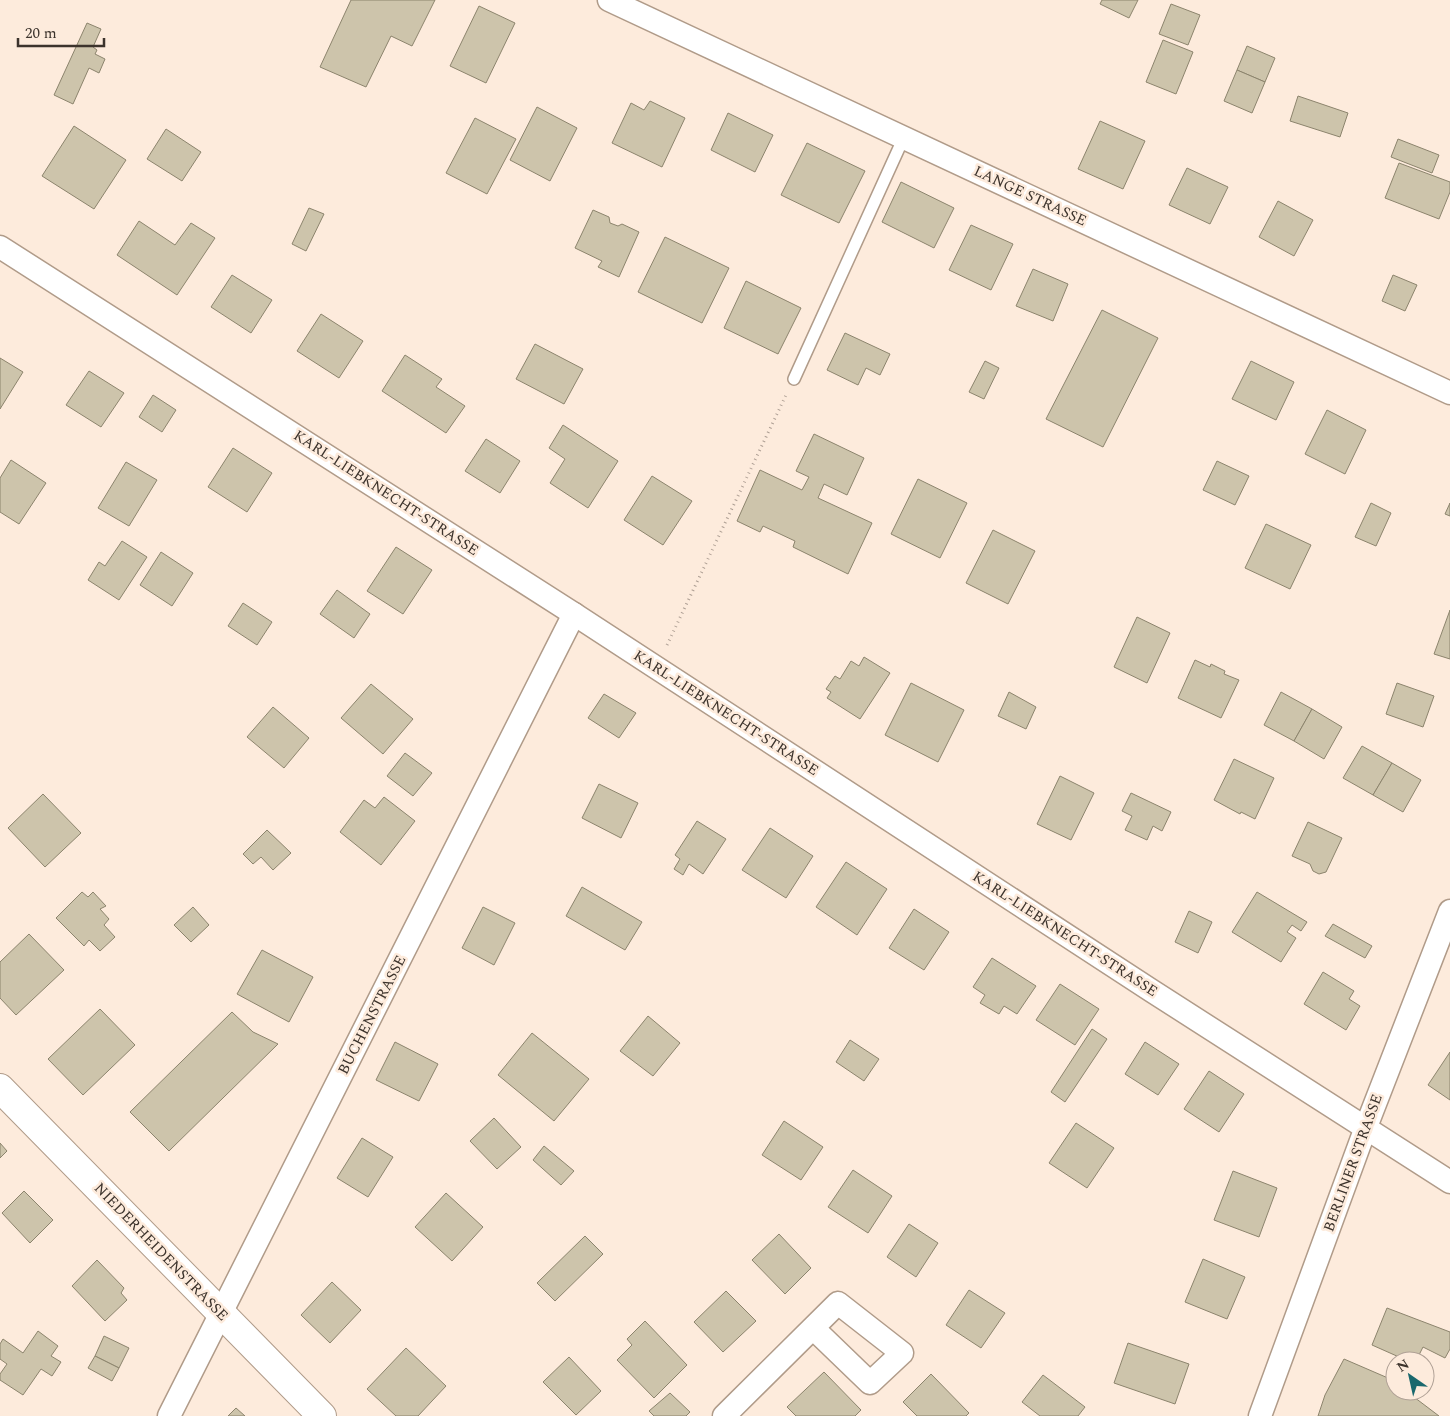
<svg xmlns="http://www.w3.org/2000/svg" width="1450" height="1416" viewBox="0 0 1450 1416" font-family="Spectral,serif">
	<style>
		.building { fill: #cdc4ab; stroke: #8c846d }
		.lines { fill: none; stroke-linecap: round; stroke-linejoin: round }
		.lane-casing { stroke: #b09b89; stroke-width: 14 }
		.street-casing { stroke: #b09b89; stroke-width: 25 }
		.secondary-casing { stroke: #b09b89; stroke-width: 30 }
		.path { stroke: #afa095; stroke-width: 3; stroke-dasharray: 1 4; stroke-linecap: butt }
		.lane { stroke: #fff; stroke-width: 11 }
		.street { stroke: #fff; stroke-width: 22 }
		.secondary { stroke: #fff; stroke-width: 28 }
		.labels { text-anchor: middle; dominant-baseline: central; stroke-width: 5; stroke-linejoin: round; paint-order: stroke }
		.street-label { font-size: 15px; fill: #3c332c; stroke: #fdebdc }
	</style>
	<rect width="100%" height="100%" fill="#fdebdc"/>
	<g class="building">
		<polygon points="351,0 435,0 412,46 391,36 366,87 320,67"/>
		<polygon points="1102,0 1138,0 1129,18 1100,4"/>
		<polygon points="1171,4 1200,15 1188,45 1159,34"/>
		<polygon points="479,6 515,23 486,83 450,66"/>
		<polygon points="87,23 101,29 93,47 97,50 95,54 105,59 99,73 89,68 73,104 54,95"/>
		<polygon points="1163,40 1193,52 1176,94 1146,82"/>
		<polygon points="1247,46 1275,58 1265,82 1237,70"/>
		<polygon points="1237,70 1265,82 1252,113 1224,101"/>
		<polygon points="1298,96 1348,113 1340,137 1290,121"/>
		<polygon points="650,101 685,118 662,167 612,143 631,103 644,110"/>
		<polygon points="537,107 577,128 550,181 510,160"/>
		<polygon points="728,113 773,135 755,172 711,150"/>
		<polygon points="475,118 516,139 487,194 446,173"/>
		<polygon points="1100,121 1145,141 1123,189 1078,169"/>
		<polygon points="74,126 126,160 94,209 42,176"/>
		<polygon points="166,129 201,152 182,181 147,159"/>
		<polygon points="1398,139 1439,155 1432,173 1391,157"/>
		<polygon points="807,143 865,171 839,223 781,195"/>
		<polygon points="1399,163 1450,182 1450,192 1439,219 1385,198"/>
		<polygon points="1187,168 1228,187 1210,224 1169,205"/>
		<polygon points="901,182 954,208 934,248 882,222"/>
		<polygon points="1278,201 1313,220 1294,256 1259,237"/>
		<polygon points="309,208 324,214 306,251 292,244"/>
		<polygon points="593,210 609,217 610,223 618,226 622,224 639,232 619,277 598,267 602,261 575,248"/>
		<polygon points="139,221 175,245 191,223 215,238 177,295 117,255"/>
		<polygon points="971,225 1013,244 991,290 949,270"/>
		<polygon points="665,237 729,268 702,323 638,292"/>
		<polygon points="1033,269 1068,284 1053,321 1016,306"/>
		<polygon points="232,275 272,300 251,333 211,307"/>
		<polygon points="1393,275 1417,285 1405,311 1382,301"/>
		<polygon points="746,281 801,308 778,354 724,328"/>
		<polygon points="1102,310 1158,338 1103,447 1046,419"/>
		<polygon points="321,314 363,341 339,378 297,351"/>
		<polygon points="845,333 890,354 880,375 866,368 858,385 827,370"/>
		<polygon points="535,344 583,369 564,404 516,379"/>
		<polygon points="405,355 442,379 436,387 465,406 446,433 382,391"/>
		<polygon points="0,358 23,372 0,409"/>
		<polygon points="985,361 999,368 984,399 969,392"/>
		<polygon points="1251,361 1294,382 1276,420 1232,399"/>
		<polygon points="89,371 124,393 101,427 66,405"/>
		<polygon points="153,395 176,410 162,432 139,417"/>
		<polygon points="1327,410 1366,430 1345,474 1305,454"/>
		<polygon points="563,425 618,461 588,508 550,483 565,459 549,448"/>
		<polygon points="814,434 864,458 847,495 824,484 818,498 872,523 848,574 793,547 795,541 763,526 760,532 737,521 760,470 802,490 809,477 796,471"/>
		<polygon points="486,439 520,461 500,493 465,471"/>
		<polygon points="233,448 272,473 247,512 208,487"/>
		<polygon points="11,460 46,483 19,524 0,512 0,478"/>
		<polygon points="1217,461 1249,476 1235,505 1203,490"/>
		<polygon points="126,462 157,480 129,526 98,508"/>
		<polygon points="652,476 692,501 663,545 624,520"/>
		<polygon points="918,479 967,503 940,558 891,534"/>
		<polygon points="1371,503 1391,513 1376,546 1355,537"/>
		<polygon points="1450,503 1450,516 1445,514"/>
		<polygon points="1266,524 1311,545 1290,589 1245,568"/>
		<polygon points="993,530 1035,551 1008,604 966,583"/>
		<polygon points="122,541 147,557 119,600 88,580 99,562 105,566"/>
		<polygon points="396,547 432,570 403,614 367,591"/>
		<polygon points="161,552 193,573 172,606 140,585"/>
		<polygon points="337,590 370,614 354,638 320,614"/>
		<polygon points="243,603 272,622 257,645 228,626"/>
		<polygon points="1450,610 1450,659 1434,654"/>
		<polygon points="1137,617 1170,633 1147,683 1114,667"/>
		<polygon points="864,657 890,673 860,719 827,698 831,692 826,689 835,676 840,679 851,661 859,666"/>
		<polygon points="1195,660 1210,667 1211,664 1225,671 1224,674 1239,680 1221,718 1178,698"/>
		<polygon points="911,683 964,710 938,762 885,735"/>
		<polygon points="1397,683 1434,696 1423,727 1386,714"/>
		<polygon points="371,684 413,719 383,754 341,718"/>
		<polygon points="1009,692 1036,707 1026,729 998,716"/>
		<polygon points="1281,692 1312,709 1294,741 1264,725"/>
		<polygon points="604,694 636,713 619,738 588,718"/>
		<polygon points="273,707 309,738 284,768 247,737"/>
		<polygon points="1312,709 1342,727 1324,759 1294,741"/>
		<polygon points="1362,746 1392,763 1373,795 1343,778"/>
		<polygon points="405,753 432,773 413,796 387,776"/>
		<polygon points="1234,759 1274,778 1255,819 1241,812 1240,814 1214,800"/>
		<polygon points="1392,763 1421,780 1403,812 1373,795"/>
		<polygon points="1060,776 1094,793 1071,840 1037,824"/>
		<polygon points="599,784 638,803 621,838 582,818"/>
		<polygon points="1131,793 1171,812 1162,831 1153,826 1147,840 1125,830 1132,816 1122,811"/>
		<polygon points="43,794 81,833 45,867 8,828"/>
		<polygon points="384,797 415,821 381,865 340,832 364,800 375,808"/>
		<polygon points="697,821 726,839 703,874 689,864 683,875 674,869 680,859 675,855"/>
		<polygon points="1308,822 1342,838 1326,872 1319,874 1313,871 1310,864 1292,856"/>
		<polygon points="770,828 813,856 786,898 742,870"/>
		<polygon points="267,830 291,853 273,870 261,857 253,864 243,854"/>
		<polygon points="846,862 887,889 857,935 816,907"/>
		<polygon points="582,887 642,922 625,950 566,916"/>
		<polygon points="82,892 88,897 93,892 106,906 100,909 109,919 104,925 115,937 100,951 89,940 84,946 56,918"/>
		<polygon points="1257,892 1307,922 1301,931 1292,925 1287,932 1296,938 1281,962 1232,932"/>
		<polygon points="193,907 209,925 191,942 174,925"/>
		<polygon points="483,907 515,923 494,965 462,948"/>
		<polygon points="914,909 949,932 924,970 889,948"/>
		<polygon points="1189,911 1212,922 1198,953 1175,942"/>
		<polygon points="1333,924 1372,946 1365,958 1325,936"/>
		<polygon points="29,934 64,970 16,1015 0,998 0,962"/>
		<polygon points="262,950 313,977 289,1022 237,994"/>
		<polygon points="992,958 1036,986 1017,1014 1004,1006 999,1014 980,1003 985,995 973,987"/>
		<polygon points="1323,972 1354,991 1349,999 1360,1006 1346,1030 1304,1004"/>
		<polygon points="1060,984 1099,1009 1075,1045 1036,1020"/>
		<polygon points="100,1009 135,1045 83,1095 48,1059"/>
		<polygon points="232,1012 253,1032 278,1044 169,1151 130,1112"/>
		<polygon points="648,1016 680,1043 653,1076 620,1051"/>
		<polygon points="1092,1029 1107,1039 1065,1102 1051,1092"/>
		<polygon points="532,1033 589,1079 554,1121 498,1075"/>
		<polygon points="850,1040 879,1059 864,1081 836,1062"/>
		<polygon points="395,1042 438,1064 419,1101 376,1080"/>
		<polygon points="1145,1042 1179,1064 1158,1095 1125,1074"/>
		<polygon points="1450,1052 1450,1100 1428,1085"/>
		<polygon points="1209,1071 1244,1094 1219,1132 1184,1109"/>
		<polygon points="494,1118 521,1147 497,1169 470,1141"/>
		<polygon points="784,1121 823,1147 801,1180 762,1155"/>
		<polygon points="1076,1123 1114,1148 1087,1188 1049,1163"/>
		<polygon points="362,1138 393,1157 368,1197 337,1178"/>
		<polygon points="0,1143 7,1151 0,1158"/>
		<polygon points="544,1146 574,1171 561,1185 533,1160"/>
		<polygon points="853,1170 892,1196 868,1233 828,1207"/>
		<polygon points="1233,1171 1277,1188 1259,1237 1214,1220"/>
		<polygon points="24,1191 53,1220 30,1243 2,1213"/>
		<polygon points="446,1193 483,1227 452,1261 415,1227"/>
		<polygon points="909,1224 938,1243 916,1277 887,1257"/>
		<polygon points="779,1234 811,1268 785,1294 752,1260"/>
		<polygon points="585,1236 603,1254 555,1301 537,1283"/>
		<polygon points="1203,1259 1245,1277 1227,1319 1185,1302"/>
		<polygon points="97,1260 124,1288 121,1293 127,1300 105,1321 72,1286"/>
		<polygon points="332,1282 361,1310 330,1343 301,1315"/>
		<polygon points="969,1290 1005,1313 981,1348 946,1325"/>
		<polygon points="726,1291 756,1321 723,1352 694,1322"/>
		<polygon points="1387,1308 1450,1332 1450,1349 1445,1358 1423,1347 1416,1361 1408,1361 1372,1345"/>
		<polygon points="645,1321 687,1365 654,1398 617,1360 632,1345 627,1339"/>
		<polygon points="38,1331 58,1346 51,1356 61,1362 52,1376 41,1369 23,1395 0,1380 0,1374 7,1364 0,1359 0,1344 3,1339 23,1353"/>
		<polygon points="104,1336 129,1348 119,1368 95,1356"/>
		<polygon points="1128,1343 1189,1364 1175,1404 1114,1383"/>
		<polygon points="406,1348 446,1386 418,1416 396,1416 367,1389"/>
		<polygon points="95,1356 119,1368 112,1381 88,1368"/>
		<polygon points="569,1357 601,1391 576,1415 543,1382"/>
		<polygon points="1344,1359 1388,1378 1395,1383 1395,1391 1406,1391 1439,1416 1318,1416 1325,1395"/>
		<polygon points="824,1372 861,1410 855,1416 796,1416 787,1407"/>
		<polygon points="931,1374 969,1413 966,1416 917,1416 903,1402"/>
		<polygon points="1043,1375 1085,1407 1078,1416 1040,1416 1022,1402"/>
		<polygon points="670,1393 690,1412 686,1416 654,1416 649,1411"/>
		<polygon points="236,1408 245,1416 228,1416"/>
	</g>
	<g class="lines">
		<g class="lane-casing">
			<polyline id="lane" points="794,379 904,137"/>
		</g>
		<g class="street-casing">
			<g id="street">
				<polyline points="609,0 1450,393"/>
				<polyline points="0,247 574,614 1152,991 1450,1182"/>
				<polyline points="169,1416 574,614"/>
				<polyline points="724,1416 838,1303 902,1353 870,1383 814,1329"/>
				<polyline points="1260,1416 1366,1127 1450,911"/>
			</g>
		</g>
		<g class="secondary-casing">
			<polyline id="secondary" points="0,1088 322,1416"/>
		</g>
		<polyline class="path" points="667,645 786,395"/>
		<use href="#lane" class="lane"/>
		<use href="#street" class="street"/>
		<use href="#secondary" class="secondary"/>
	</g>
	<g class="labels">
		<g class="street-label">
			<text transform="translate(1030 196) rotate(25)">LANGE STRASSE</text>
			<text transform="translate(386 493) rotate(33)">KARL-LIEBKNECHT-STRASSE</text>
			<text transform="translate(726 713) rotate(33)">KARL-LIEBKNECHT-STRASSE</text>
			<text transform="translate(1065 934) rotate(33)">KARL-LIEBKNECHT-STRASSE</text>
			<text transform="translate(372 1015) rotate(-63)">BUCHENSTRASSE</text>
			<text transform="translate(1353 1163) rotate(-70)">BERLINER STRASSE</text>
			<text transform="translate(161 1252) rotate(46)">NIEDERHEIDENSTRASSE</text>
		</g>
	</g>
	<g transform="translate(1410 1376) rotate(326)"><circle r="24" fill="#fdebdc" stroke="#b0a196"/>
	<path d="M0-4L9 19L0 12L-9 19Z" fill="#1a686d"/>
	<text y="-8" font-size="14" font-weight="bold" text-anchor="middle" fill="#3c332c">N</text>
	</g>
	<path d="M18 38v8h86v-8" fill="none" stroke="#3c332c" stroke-width="2.5"/>
	<text x="25" y="38" font-size="15" fill="#3c332c" stroke="#fdebdc" stroke-width="4" paint-order="stroke">20 m</text>
</svg>
